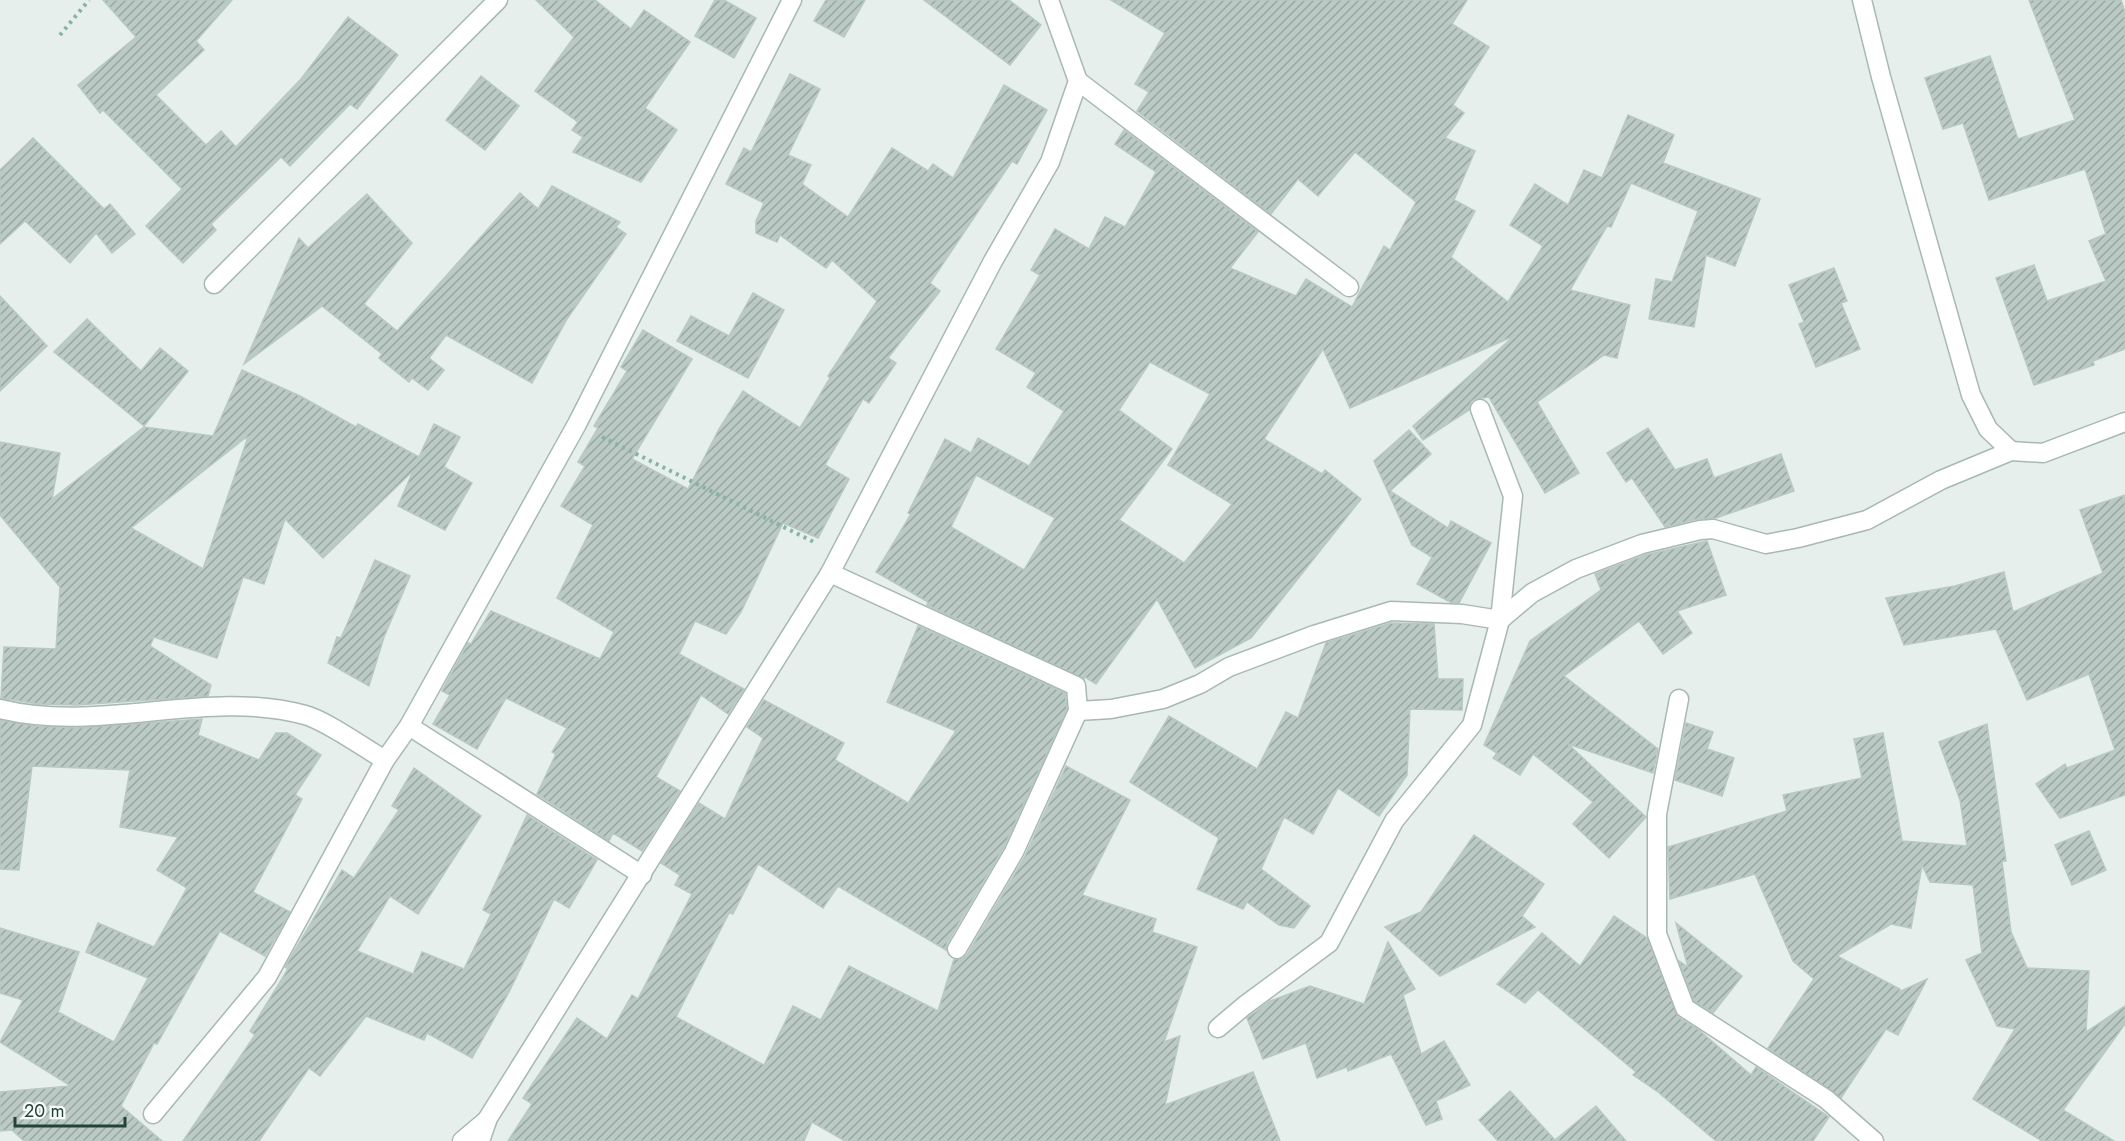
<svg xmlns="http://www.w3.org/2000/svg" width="2125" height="1141" viewBox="0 0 2125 1141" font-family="Jost,sans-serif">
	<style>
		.building { fill: url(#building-hatch); stroke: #b8c9c2; stroke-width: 1.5; fill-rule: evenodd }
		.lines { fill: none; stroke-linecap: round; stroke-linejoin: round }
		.minor-casing { stroke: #a8b8b2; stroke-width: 21 }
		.path { stroke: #86b3a5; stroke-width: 4; stroke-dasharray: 3 4.5; stroke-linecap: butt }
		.minor { stroke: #fff; stroke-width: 18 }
	</style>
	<defs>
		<pattern id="building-hatch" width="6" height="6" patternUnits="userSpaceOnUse" patternTransform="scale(1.5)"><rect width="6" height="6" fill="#bbcac4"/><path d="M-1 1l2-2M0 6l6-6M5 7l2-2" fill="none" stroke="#98a6a0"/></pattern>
	</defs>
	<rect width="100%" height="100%" fill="#e6efeb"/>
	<g class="building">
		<polygon points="103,0 232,0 196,41 204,50 156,95 206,145 221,131 236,147 301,79 348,17 398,55 357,109 350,104 290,166 281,157 211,224 216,230 183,263 146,226 182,189 103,110 100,113 78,85 136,37"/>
		<polygon points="536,0 595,0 631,29 644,10 690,42 645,108 677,130 641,182 573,152 583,137 572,130 578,122 535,91 574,37"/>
		<polygon points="715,0 724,0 756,18 734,58 695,36"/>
		<polygon points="826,0 865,0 844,37 814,21"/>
		<polygon points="924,0 1009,0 1041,25 1010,65"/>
		<path d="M1111,0h356l-15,24 37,23 -36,58 11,8 -19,25 30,13 -21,49 21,11 -24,46 57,45 35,-56 -33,-21 25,-41 33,21 16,-35 18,8 26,-63 46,20 -11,28 97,36 -25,67 -29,-11 -12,72 -45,-8 7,-40 16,3 26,-71 -67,-28 -20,44 -4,-1 -37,64 60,15 -13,53 -13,-3 -67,47 42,71 -34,20 -56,-96 -14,2 -4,3 -2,8 -46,30 -10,-14 101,-90 -164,72 -27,-59 -59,90 58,35 3,-4 36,29 -110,139 -56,30 -38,-69 -61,85 -11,-7 -1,2 -157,-74 1,-3 -52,-30 35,-58 -3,-1 37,-74 26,14 7,-15 51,28 35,-55 -37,-24 9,-14 -40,-24 44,-74 -9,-5 24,-41 34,20 16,-32 20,10 31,-55 -41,-28 9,-14 134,102 -28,36 66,28 10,-17 46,28 32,-61 6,4 26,-48 -61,-50 -37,44 -20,-17 -27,35 -134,-103 12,-19 -14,-8 30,-51zM1150,362l60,32 -42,71 64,39 -48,59 -65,-43 53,-71 -53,-39zM976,475l79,43 -31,52 -73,-43z"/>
		<polygon points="2029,0 2121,0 2125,12 2125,349 2093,361 2094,365 2034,385 1996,278 2034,265 2047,301 2106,281 2089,241 2106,234 2085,169 1989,200 1963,123 1943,129 1925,78 1990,56 2018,139 2075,120"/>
		<polygon points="790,74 820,89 788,155 811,165 802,184 848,217 892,148 928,171 933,164 953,178 1004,85 1047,110 1017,164 1012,161 930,283 940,291 888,358 896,363 869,403 863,399 825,465 849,479 818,538 783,523 741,612 726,634 695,621 679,654 744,689 728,714 701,695 656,777 680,791 642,851 613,833 609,841 537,794 556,754 552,752 567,728 506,698 477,749 433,724 450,695 442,691 445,685 468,643 471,644 491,611 600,659 614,632 557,598 593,525 561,506 585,466 578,462 598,428 594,426 627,371 621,367 643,330 692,359 632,459 688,489 719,429 743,391 800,428 830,378 828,376 877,301 832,260 826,268 780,235 777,242 756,233 756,221 764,203 726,184 744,148 751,152"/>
		<polygon points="481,76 519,106 485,150 446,120"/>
		<polygon points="33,138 104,209 110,204 135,234 112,253 96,233 70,263 25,221 0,244 0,170"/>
		<polygon points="552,186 620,222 616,227 626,234 567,319 532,383 446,335 429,358 444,370 428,390 412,378 409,382 379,358 382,354 322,306 244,364 299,238 308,248 367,194 412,243 364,304 397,331 520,193 538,209"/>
		<polygon points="1834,268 1847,301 1841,303 1860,349 1816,367 1799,324 1804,322 1789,285"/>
		<polygon points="753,293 784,310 748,378 677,341 691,316 729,336"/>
		<polygon points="0,296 47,346 0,391"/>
		<polygon points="87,319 141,371 160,348 188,371 144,426 54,352"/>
		<path d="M242,370l58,26 56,31 2,-3 61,33 15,-33 26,13 -16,30 28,16 -27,47 -47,-24 15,-35 -90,87 -38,-39 -21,65 -21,-7 -26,81 -63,-21 -4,9 61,39 -3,11 -132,9 -37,-1 -38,-6 3,-51 52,2 4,-62 -60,-72v-73l60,11 -8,46 92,-72 69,9zM248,437l-45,132 -72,-41 113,-89z"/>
		<polygon points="1648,428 1675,470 1707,459 1714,478 1781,454 1794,491 1716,518 1697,519 1665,527 1632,478 1626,482 1607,453"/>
		<polygon points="1409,430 1431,454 1390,491 1448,528 1451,521 1491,543 1459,603 1450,602 1417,584 1432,557 1412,545 1374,461"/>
		<polygon points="2125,495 2125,795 2060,818 2036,784 2065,764 2067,768 2115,750 2089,674 2027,700 1996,629 1904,645 1886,598 1955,586 2004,572 2013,612 2103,573 2080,510"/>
		<polygon points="1707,541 1726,595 1677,611 1692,633 1663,654 1639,621 1564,676 1658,749 1653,773 1568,744 1646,817 1609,858 1573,824 1593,802 1533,754 1520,775 1493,758 1497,753 1484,745 1530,641 1601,590 1595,574 1645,555"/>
		<polygon points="375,560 410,576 384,637 369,686 328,663 337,637 341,638"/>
		<polygon points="1391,623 1434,624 1438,679 1463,679 1462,710 1410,709 1407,775 1379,816 1338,788 1313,834 1284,817 1261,869 1310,906 1294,928 1279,925 1247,902 1243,909 1197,889 1219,838 1130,782 1169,716 1257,769 1286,712 1298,718 1326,643"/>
		<polygon points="918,626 1065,693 1067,709 1004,847 947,943 946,950 838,886 823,908 758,864 733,914 729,913 676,1017 764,1065 793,1006 821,1020 849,966 938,1011 954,959 962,959 967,955 1024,858 1066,766 1130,800 1082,895 1156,919 1152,932 1197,947 1164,1042 1180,1036 1165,1105 1253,1072 1280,1141 845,1141 812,1122 804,1141 508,1141 532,1104 523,1098 577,1018 607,1039 632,995 638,999 692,894 675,885 680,875 661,863 699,803 725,819 763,738 747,727 764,700 844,743 835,760 908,803 956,731 887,702"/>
		<polygon points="202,719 198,735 259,760 276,733 287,733 321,755 295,795 302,799 253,892 290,912 265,956 220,931 157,1044 154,1043 121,1106 162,1141 24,1141 12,1130 0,1131 0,1092 71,1086 0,1042 23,1000 0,993 0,928 79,952 58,1012 114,1042 148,978 86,952 98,923 154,947 187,888 157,870 178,837 120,827 130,770 32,766 19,870 0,869 0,720 36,726 76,728"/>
		<polygon points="1686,723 1713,732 1707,749 1734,758 1722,796 1675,780"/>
		<polygon points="1987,724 2006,861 2002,861 2011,932 2027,968 2089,971 2086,1032 2125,1006 2125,1024 2063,1110 2114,1141 2042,1141 1973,1099 2015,1029 1997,1026 1966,960 1982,953 1973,885 1930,882 1922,865 1911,928 1891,924 1837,956 1900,989 1899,992 1927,979 1898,1035 1886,1029 1841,1098 1768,1048 1814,979 1793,961 1755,874 1670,899 1668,847 1787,811 1783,795 1862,778 1854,739 1883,733 1902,841 1967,846 1960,800 1939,742"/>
		<polygon points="414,768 481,816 418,914 390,896 357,951 413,974 422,952 464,969 491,914 483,910 527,815 597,860 569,908 554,899 509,992 472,1058 427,1033 424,1040 366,1016 320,1076 309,1068 259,1141 183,1141 255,1035 250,1031 288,969 285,967 342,870 354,878 399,810 392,806"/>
		<polygon points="2089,831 2106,870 2072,885 2055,845"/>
		<polygon points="1474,835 1544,884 1522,916 1535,927 1440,976 1385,927 1421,912"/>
		<polygon points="1614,916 1647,938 1678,1017 1699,1030 1751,1075 1756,1067 1829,1117 1813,1141 1716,1141 1658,1092 1633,1075 1636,1072 1538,990 1525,1003 1497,984 1542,933 1580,966"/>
		<polygon points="1676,923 1742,976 1713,1013 1694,1001 1679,961 1688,967"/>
		<polygon points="1388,942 1415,989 1403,995 1421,1054 1444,1041 1470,1085 1436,1101 1442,1119 1426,1125 1391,1054 1348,1071 1347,1067 1317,1078 1306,1043 1263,1059 1247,1018 1270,1001 1310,986 1364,1004"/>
		<polygon points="1510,1091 1555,1140 1596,1106 1626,1141 1498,1141 1479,1120"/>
	</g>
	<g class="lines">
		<g class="minor-casing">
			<g id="minor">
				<polyline points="1862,0 1881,77 1971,395 1988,429 2011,451"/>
				<polyline points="1078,81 1349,287"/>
				<polyline points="214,284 498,0"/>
				<polyline points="830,573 1076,686 1078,711 1014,852 957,949"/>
				<polyline points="1679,699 1657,814 1657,934 1685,1008 1826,1099 1874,1141"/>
				<path d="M0,709c101,25 206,-21 305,6 22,6 59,33 80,45"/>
				<polyline points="1078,711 1111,709 1163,699 1200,684 1229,667 1314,635 1391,611 1462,614 1500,620 1532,593 1576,569 1642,544 1700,530 1713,529 1766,544 1798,538 1867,520 1941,480 2011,451 2043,453 2125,422"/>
				<polyline points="409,726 642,875"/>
				<polyline points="1218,1028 1244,1006 1329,943 1394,821 1472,725 1500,620 1513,496 1480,409"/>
				<polyline points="153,1114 267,977 385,760 409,726 577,424 792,0"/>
				<polyline points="462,1141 487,1120"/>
				<polyline points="480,1141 488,1118 830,573 993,261 1050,162 1078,81 1049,0"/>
			</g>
		</g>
		<g class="path">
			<polyline points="60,35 89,0"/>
			<polyline points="602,437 816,543"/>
		</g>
		<use href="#minor" class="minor"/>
	</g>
	<path d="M15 1117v9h110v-9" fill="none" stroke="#24423a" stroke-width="3"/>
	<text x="24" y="1117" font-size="18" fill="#24423a" stroke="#f7fbf9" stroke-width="4.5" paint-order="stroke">20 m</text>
</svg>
